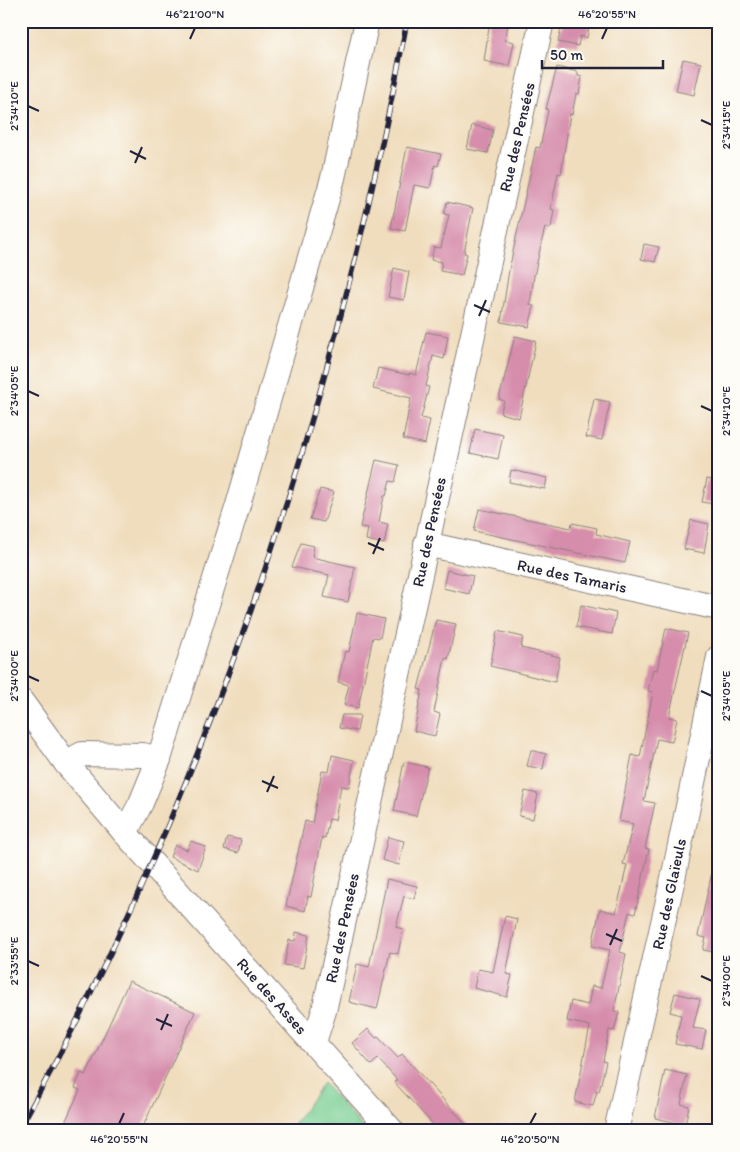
<svg xmlns="http://www.w3.org/2000/svg" width="740" height="1152" viewBox="0 0 740 1152" font-family="Itim,sans-serif">
	<style>
		.green { fill: #79cf93; stroke: #4e7867 }
		.building { fill: #d68cab }
		.lines { fill: none; stroke-linecap: round; stroke-linejoin: round }
		.minor-casing { stroke: #89807c; stroke-width: 26 }
		.minor { stroke: #fff; stroke-width: 24 }
		.rail-casing { stroke: #22223b; stroke-width: 5.5 }
		.rail { stroke: #fdfcf7; stroke-width: 4; stroke-dasharray: 11; stroke-linecap: butt }
		.ticks { fill: none; stroke: #22223b; stroke-width: 2 }
		.labels { text-anchor: middle; dominant-baseline: central; stroke-width: 5; stroke-linejoin: round; paint-order: stroke }
		.street-label { font-size: 16px; fill: #22223b; stroke: #fdfcf7 }
		.neatline { fill: none; stroke: #22223b; stroke-width: 2 }
		.ticks-label { font-size: 12px; text-anchor: middle; fill: #22223b }
	</style>
	<rect width="100%" height="100%" fill="#fdfcf7"/>
	<filter id="ink" filterUnits="userSpaceOnUse"><feTurbulence type="fractalNoise" baseFrequency=".02" numOctaves="2"/><feDisplacementMap in="SourceGraphic" scale="10" xChannelSelector="R" yChannelSelector="G"/><feConvolveMatrix kernelMatrix="1 2 1 2 8 2 1 2 1" color-interpolation-filters="sRGB"/></filter>
	<filter id="wash" filterUnits="userSpaceOnUse"><feTurbulence type="fractalNoise" baseFrequency=".0096" numOctaves="4" result="noise"/><feDisplacementMap in="SourceGraphic" scale="20" xChannelSelector="R" yChannelSelector="G"/><feGaussianBlur stdDeviation="1.12" result="paint"/><feColorMatrix in="noise" values="0 0 0 0 0 0 0 0 0 0 0 0 0 0 0 0 0 1.4 0 .05"/><feComposite in="paint" operator="in"/></filter>
	<g filter="url(#wash)">
		<rect width="100%" height="100%" fill="#f0ddbd"/>
		<polygon class="green" points="323,1083 366,1131 289,1131"/>
		<g id="blocks">
			<g class="building">
				<polygon points="490,21 509,21 505,40 514,42 509,66 484,61"/>
				<polygon points="563,21 590,21 587,38 580,36 578,46 558,42"/>
				<polygon points="683,59 701,63 694,95 676,91"/>
				<polygon points="557,67 578,72 578,76 582,77 579,94 576,94 572,115 570,114 561,174 558,173 551,209 554,210 551,228 545,227 534,276 530,305 534,306 529,327 501,322 509,270 536,147 540,148 548,110 546,109"/>
				<polygon points="472,125 493,130 488,153 467,149"/>
				<polygon points="407,147 441,154 438,166 435,165 430,188 414,185 405,231 391,228"/>
				<polygon points="447,202 473,208 464,253 467,254 462,275 440,271 442,262 431,260 434,247 441,248 449,215 444,214"/>
				<polygon points="644,244 659,247 655,262 641,259"/>
				<polygon points="394,268 409,272 404,300 388,297"/>
				<polygon points="426,332 448,336 444,359 433,356 426,386 429,387 421,418 430,420 425,444 403,439 411,398 373,389 378,368 409,375 409,373 416,375"/>
				<polygon points="515,336 536,341 519,418 500,413 504,401 499,399"/>
				<polygon points="594,399 610,402 602,440 586,437"/>
				<polygon points="475,429 503,435 498,459 470,453"/>
				<polygon points="376,460 399,465 395,482 390,481 386,496 384,496 379,522 388,524 384,544 366,540 368,528 360,527"/>
				<polygon points="511,470 547,478 545,489 509,482"/>
				<polygon points="707,479 719,481 719,505 702,502"/>
				<polygon points="320,489 334,492 324,522 310,519"/>
				<polygon points="479,509 571,528 572,523 597,528 596,534 630,542 625,563 474,531"/>
				<polygon points="691,520 709,524 704,553 684,549"/>
				<polygon points="301,543 314,546 312,557 355,567 348,602 324,597 329,575 292,567"/>
				<polygon points="447,570 473,576 469,594 443,588"/>
				<polygon points="581,605 616,613 612,634 576,627"/>
				<polygon points="357,613 384,619 380,638 373,637 358,708 344,705 349,685 338,682 345,651 349,652"/>
				<polygon points="436,620 456,624 448,659 445,658 434,712 440,714 435,736 414,731 422,690 418,689"/>
				<polygon points="666,628 688,633 669,717 677,719 672,742 657,739 644,801 655,803 645,848 649,849 635,914 629,912 620,952 626,954 614,1011 619,1012 614,1031 609,1030 603,1061 606,1062 599,1092 597,1091 593,1106 575,1102 590,1026 567,1021 571,1001 588,1005 592,986 601,988 610,950 592,946 600,909 616,913 627,865 623,864 633,824 619,821 632,755 640,757 653,692 648,691 653,669 657,670"/>
				<polygon points="497,631 523,637 521,648 560,657 555,682 490,666"/>
				<polygon points="342,715 360,715 357,731 339,728"/>
				<polygon points="531,750 546,754 543,769 527,766"/>
				<polygon points="332,755 354,760 349,787 341,786 335,820 329,819 325,838 322,837 311,897 308,896 305,911 286,906 305,821 312,823 322,771 329,772"/>
				<polygon points="404,762 428,767 416,816 394,811"/>
				<polygon points="525,791 538,794 533,819 519,816"/>
				<polygon points="227,837 241,840 238,853 224,849"/>
				<polygon points="388,837 404,841 399,865 382,860"/>
				<polygon points="191,841 206,847 198,870 170,857 175,845 187,850"/>
				<polygon points="713,867 719,868 719,953 703,950 706,938 698,936"/>
				<polygon points="387,879 417,886 414,899 404,896 396,927 403,929 398,954 390,952 377,1009 349,1002 357,964 369,967"/>
				<polygon points="505,916 517,919 506,974 512,975 507,997 474,988 478,969 493,972"/>
				<polygon points="296,932 309,935 303,968 284,965 289,940 295,941"/>
				<polygon points="129,981 195,1012 141,1131 61,1131 80,1090 75,1088 81,1073 86,1075"/>
				<polygon points="675,993 700,999 693,1028 706,1030 702,1049 675,1044 681,1015 670,1012"/>
				<polygon points="368,1029 376,1038 378,1037 398,1058 402,1054 472,1131 439,1131 394,1082 397,1080 378,1059 371,1065 352,1043"/>
				<polygon points="665,1070 687,1075 681,1104 689,1106 685,1125 655,1118"/>
			</g>
		</g>
	</g>
	<g filter="url(#ink)">
		<use href="#blocks" fill-opacity="0" stroke="#89807c" stroke-width="1"/>
		<g class="lines">
			<g class="minor-casing">
				<g id="minor">
					<polyline points="426,544 719,608"/>
					<polyline points="21,701 66,763 125,833 392,1131"/>
					<polyline points="66,763 82,754 143,755 159,759"/>
					<polyline points="125,833 141,803 159,759 238,505 333,178 367,21"/>
					<polyline points="314,1042 324,1011 542,21"/>
					<polyline points="616,1131 674,874 719,657"/>
				</g>
			</g>
			<use href="#minor" class="minor"/>
			<g class="rail-casing">
				<path id="rail" d="M21,1126c191,-343 313,-720 386,-1105"/>
			</g>
			<use href="#rail" class="rail"/>
		</g>
	</g>
	<path class="ticks" d="M190,39l5,-11M602,39l5,-11M28,106l11,5M701,120l11,5M130,151l16,8M135,163l7,-16M474,305l16,7M479,316l7,-16M28,391l11,5M701,406l11,5M368,543l16,7M373,554l7,-16M28,676l11,5M701,691l11,5M262,781l16,7M267,792l7,-16M606,934l16,7M610,945l7,-16M28,961l11,5M701,976l11,5M156,1019l16,7M161,1030l7,-16M119,1124l5,-11M530,1124l6,-11"/>
	<g class="labels">
		<g class="street-label">
			<text transform="translate(517 137) rotate(-77)">Rue des Pensées</text>
			<text transform="translate(429 532) rotate(-78)">Rue des Pensées</text>
			<text transform="translate(572 576) rotate(12)">Rue des Tamaris</text>
			<text transform="translate(669 894) rotate(-78)">Rue des Glaïeuls</text>
			<text transform="translate(342 928) rotate(-78)">Rue des Pensées</text>
			<text transform="translate(272 996) rotate(48)">Rue des Asses</text>
		</g>
	</g>
	<rect width="740" height="1152" fill="none" stroke="#fdfcf7" stroke-width="55"/>
	<path d="M542 60v8h121v-8" fill="none" stroke="#22223b" stroke-width="2.5"/>
	<text x="550" y="60" font-size="15" fill="#22223b" stroke="#fdfcf7" stroke-width="4" paint-order="stroke">50 m</text>
	<rect x="28" y="28" width="684" height="1096" class="neatline"/>
	<g class="ticks-label">
		<text x="195" y="18">46°21'00"N</text>
		<text x="607" y="18">46°20'55"N</text>
		<text transform="translate(14 106) rotate(-90)" y="4">2°34'10"E</text>
		<text transform="translate(726 125) rotate(-90)" y="4">2°34'15"E</text>
		<text transform="translate(14 391) rotate(-90)" y="4">2°34'05"E</text>
		<text transform="translate(726 411) rotate(-90)" y="4">2°34'10"E</text>
		<text transform="translate(14 676) rotate(-90)" y="4">2°34'00"E</text>
		<text transform="translate(726 696) rotate(-90)" y="4">2°34'05"E</text>
		<text transform="translate(14 961) rotate(-90)" y="4">2°33'55"E</text>
		<text transform="translate(726 981) rotate(-90)" y="4">2°34'00"E</text>
		<text x="119" y="1143">46°20'55"N</text>
		<text x="530" y="1143">46°20'50"N</text>
	</g>
</svg>
